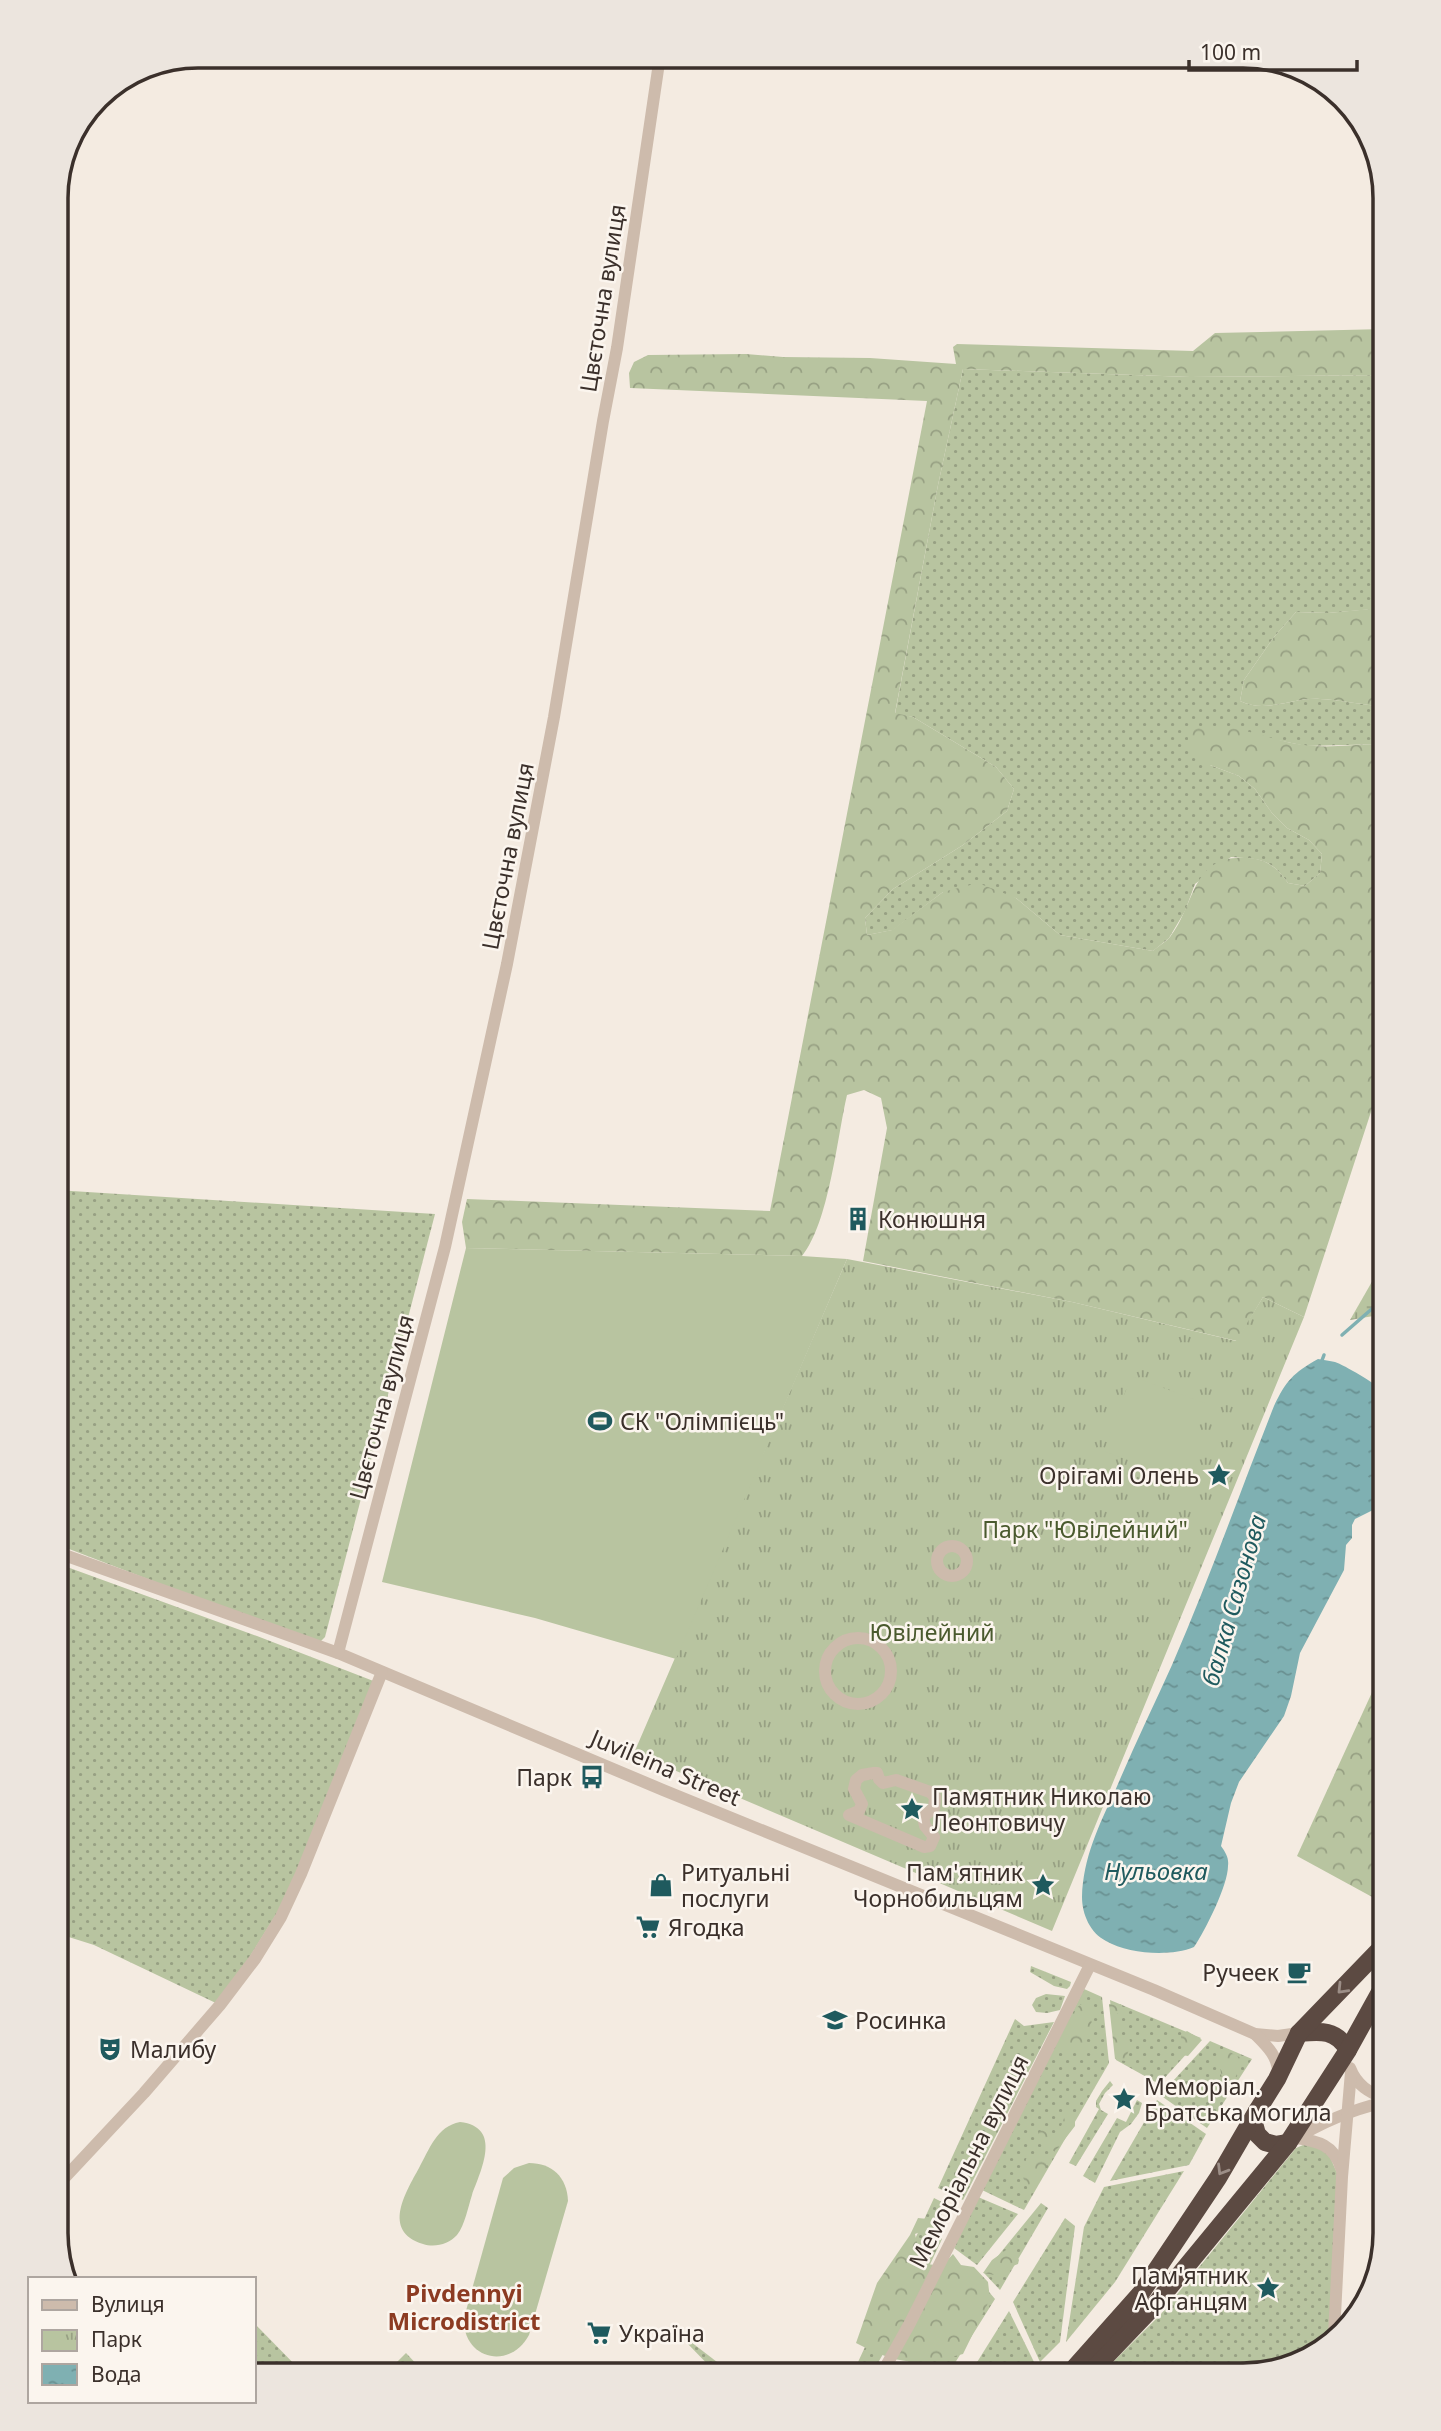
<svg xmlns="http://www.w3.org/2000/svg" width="1441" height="2431" viewBox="0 0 1441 2431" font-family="'Noto Sans',sans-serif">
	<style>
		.grass { fill: url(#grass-dots) }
		.forest { fill: url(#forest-crowns) }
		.wetland { fill: url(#wetland-marsh) }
		.park { fill: url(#park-tufts) }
		.pitch { fill: #b8c4a0 }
		.water { fill: url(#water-ripples) }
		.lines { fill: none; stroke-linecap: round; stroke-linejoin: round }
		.stream { stroke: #7fb0b2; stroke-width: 3.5 }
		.minor { stroke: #cdbbac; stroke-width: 12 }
		.highway { stroke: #5c4a42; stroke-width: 18 }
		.oneway { stroke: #9c8e87 }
		.labels { text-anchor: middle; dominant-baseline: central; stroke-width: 5; stroke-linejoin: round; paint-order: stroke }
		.street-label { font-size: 23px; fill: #3b302b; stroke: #fbf5ee }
		.poi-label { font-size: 23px; fill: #3b302b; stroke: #fbf5ee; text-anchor: start }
		.park-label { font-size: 23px; fill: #4a5a2e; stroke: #fbf5ee }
		.water-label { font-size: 24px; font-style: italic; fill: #1f5a5e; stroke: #fbf5ee }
		.neighbourhood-label { font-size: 24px; font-weight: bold; fill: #8c3b22; stroke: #fbf5ee }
		.rim { fill: none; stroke: #3b302b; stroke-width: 3.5 }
	</style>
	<defs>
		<pattern id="grass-dots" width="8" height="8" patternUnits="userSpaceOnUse" patternTransform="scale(1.75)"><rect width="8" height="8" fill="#b8c4a0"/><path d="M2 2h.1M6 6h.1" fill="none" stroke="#97a083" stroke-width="1.8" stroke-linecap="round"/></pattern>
		<pattern id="forest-crowns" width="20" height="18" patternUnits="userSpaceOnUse" patternTransform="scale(1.75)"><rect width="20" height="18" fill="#b8c4a0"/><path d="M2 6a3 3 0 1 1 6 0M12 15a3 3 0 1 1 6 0" fill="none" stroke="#97a083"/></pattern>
		<pattern id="wetland-marsh" width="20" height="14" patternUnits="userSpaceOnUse" patternTransform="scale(1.75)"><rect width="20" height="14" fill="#b8c4a0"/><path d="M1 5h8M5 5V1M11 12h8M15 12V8" fill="none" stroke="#97a083"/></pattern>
		<pattern id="park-tufts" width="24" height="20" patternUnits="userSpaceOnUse" patternTransform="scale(1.75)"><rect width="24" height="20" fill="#b8c4a0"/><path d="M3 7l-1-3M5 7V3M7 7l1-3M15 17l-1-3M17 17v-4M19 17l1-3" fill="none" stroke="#97a083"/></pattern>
		<pattern id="water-ripples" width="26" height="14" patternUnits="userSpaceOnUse" patternTransform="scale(1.75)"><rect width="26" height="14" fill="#7fb0b2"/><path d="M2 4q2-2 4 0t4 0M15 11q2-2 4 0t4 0" fill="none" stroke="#699091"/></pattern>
	</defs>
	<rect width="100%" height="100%" fill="#f4ebe1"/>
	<g class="grass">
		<path d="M963,369l227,8 195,-2v233l-57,5 -32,-1 -22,25 -30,43 -4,21c26,13 53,-4 80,-2 22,1 44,6 65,8v37l-79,2 -29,-6 -67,25 29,11 16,13 17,24 15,15 22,12 13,14 -2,19 -15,13 -17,-3c-18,-25 -28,-24 -57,-26l-36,27 -10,27 -16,27 -16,13 -93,-16 -44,-37 -73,-6 -50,38 -26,5 -2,-17 28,-29 70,-44 44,-34 7,-22 -18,-22 -83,-50 -18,-3 43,-229z"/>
		<polygon points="56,1190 435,1214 325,1637 320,1642 192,1596 56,1544"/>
		<polygon points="56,1563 257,1636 376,1682 301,1874 220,2005 94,1945 56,1933"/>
		<polygon points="1031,1966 1071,1982 1070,1986 1067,1989 1054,1986 1030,1972"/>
		<polygon points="1084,1989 1102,1997 1109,2063 1024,2210 982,2190"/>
		<polygon points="1046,1994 1065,1996 1060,2010 1047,2013 1036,2012 1032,2005 1036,1998"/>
		<polygon points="1110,2000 1201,2038 1159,2084 1116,2060"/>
		<polygon points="1015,2019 1024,2026 1054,2022 963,2200 938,2188"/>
		<polygon points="1210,2041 1252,2059 1207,2128 1160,2095"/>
		<polygon points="1110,2081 1113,2085 1105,2093 1099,2104 1101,2110 1108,2114 1076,2166 1069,2163 1099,2109 1096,2107 1096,2101 1102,2091"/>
		<polygon points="1137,2100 1142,2103 1139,2113 1131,2124 1120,2132 1095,2183 1083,2176 1117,2118 1126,2122"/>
		<polygon points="1157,2100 1206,2134 1189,2165 1110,2181"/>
		<polygon points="1308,2143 1317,2143 1330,2157 1341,2182 1334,2335 1305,2360 1242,2375 1100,2375 1161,2314 1296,2148"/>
		<polygon points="1184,2171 1115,2282 1066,2342 1084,2227 1104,2187"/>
		<polygon points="978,2197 1018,2214 977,2265 954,2248"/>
		<polygon points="934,2198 946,2204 936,2229 942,2239 910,2307 871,2375 852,2375"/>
		<polygon points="1041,2203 1048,2208 1000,2290 984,2273"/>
		<polygon points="1065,2218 1075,2226 1060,2342 1040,2362 1013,2302"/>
		<polygon points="978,2279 995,2299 953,2366 945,2366 935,2375 897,2375"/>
		<polygon points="1009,2311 1034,2362 1023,2375 969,2375"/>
		<polygon points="254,2323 305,2375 254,2375"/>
		<polygon points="686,2342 691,2342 734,2375 718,2375"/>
		<polygon points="406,2353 421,2369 415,2375 384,2375"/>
	</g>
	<g class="forest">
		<path d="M1385,329v46l-195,2 -227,-8 -25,116 -43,228 18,4 83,50 18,22 -7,22 -44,34 -70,44 -28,29 2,17 25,-5 51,-38 35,-9 38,15 44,37 93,16c5,-5 13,-9 17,-14 26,-33 21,-84 78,-79 19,1 29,10 40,25l17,3 15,-13 2,-19 -13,-14 -22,-12 -15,-15 -17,-24 -16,-13 -29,-11 -22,-22v-13c38,-12 78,10 116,15 27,4 54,-2 81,-1v325l-81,248 -41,-20 -26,44 -165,-39 -209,-41 24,-133 -6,-30 -17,-8 -17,5c-10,43 -18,128 -45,161l-336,-8 -4,-26 5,-23 303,12 157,-810 -297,-13 -1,-15 5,-11 14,-7 98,-1 37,3 87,1 86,6 -3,-17 4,-3 236,7 22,-18z"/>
		<path d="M1381,608h4v99c-22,-2 -43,-7 -65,-8 -27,-2 -54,15 -80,2l4,-21 30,-43 22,-25 32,1z"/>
		<polygon points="1385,1664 1385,1904 1297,1856"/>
		<path d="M1083,2003l8,1 5,4v5l-5,4 1,10 -5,2c-1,8 -1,14 -4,22l-3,2 -27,-7 12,-26 8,-3 3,-9z"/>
		<polygon points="1109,2004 1121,2004 1124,2011 1117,2014 1123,2045 1129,2038 1131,2044 1125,2061 1115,2059"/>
		<polygon points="1187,2031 1202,2040 1188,2056 1182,2055 1181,2035"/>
		<polygon points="1226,2050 1241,2058 1240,2067 1233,2083 1223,2086 1218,2054"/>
		<polygon points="1066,2113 1075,2114 1075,2126 1055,2152 1041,2140 1038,2133 1042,2130 1048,2130 1057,2137"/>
		<polygon points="1033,2154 1047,2159 1046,2168 1034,2188 1028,2189 1022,2175 1027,2156"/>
		<path d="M918,2218l10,1 2,9 -15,6 2,9 -2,11 12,10 15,2 11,-12 8,11 13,2 14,15 2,17 -27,55c-46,12 -65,11 -107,-11l21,-60 33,-48z"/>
		<polygon points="1006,2250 1014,2251 1019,2260 1018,2264 1010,2267 1004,2274 995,2275 983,2273 992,2260"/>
	</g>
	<polygon class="wetland" points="1385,1259 1385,1314 1350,1320"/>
	<polygon class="park" points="847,1259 1072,1302 1236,1341 1263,1297 1304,1317 1052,1931 634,1753"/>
	<g class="pitch">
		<polygon points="466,1248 802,1256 847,1259 676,1659 535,1618 382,1582"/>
		<polygon points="1131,1376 1207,1404 1179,1479 1104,1451"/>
		<path d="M460,2122c43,5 21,48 12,73 -4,12 -7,30 -15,40 -8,9 -22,13 -34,9 -42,-13 -17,-52 -4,-76 10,-18 18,-42 41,-46z"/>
		<path d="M529,2163c23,0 38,14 39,38l-39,134c-19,36 -67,24 -65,-17l39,-140 11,-10z"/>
	</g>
	<path class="water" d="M1318,1359c6,1 12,2 17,3 9,3 42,22 47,29 8,12 2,33 -7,42l10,8v63l-30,15 -3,6v13l-6,7 -2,25 -44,83 -9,43 -7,20 -45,66 -8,21 -10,43c5,7 8,12 7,20 0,19 -23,65 -34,81 -24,10 -65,7 -88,-6 -16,-8 -24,-27 -24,-44 1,-39 17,-72 33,-106 18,-43 38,-84 57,-126 37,-85 68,-173 102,-259 12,-25 19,-33 44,-47z"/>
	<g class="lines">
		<g class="stream">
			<polyline points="1342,1335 1374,1307 1385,1289"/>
			<polyline points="1321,1363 1324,1355"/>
		</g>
		<g class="minor">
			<circle cx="952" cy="1561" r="15"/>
			<polyline points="56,1552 338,1653 663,1790 1154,1990 1255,2034 1278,2036 1299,2033"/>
			<circle cx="858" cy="1671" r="33"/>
			<polyline points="338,1653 445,1247 507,964 554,717 603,421 617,348 660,56"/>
			<polygon points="874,1773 877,1773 879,1779 883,1783 896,1780 930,1792 935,1797 934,1808 923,1817 925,1826 934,1837 930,1846 924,1847 849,1815 859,1811 862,1804 854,1789 856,1780 862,1775"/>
			<path d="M1255,2034c12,12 24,23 23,41"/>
			<path d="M1350,2068c7,18 19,24 35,31"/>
			<path d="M1296,2138c22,3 38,7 45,30"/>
			<path d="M1292,2141c29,-19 59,-31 93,-39"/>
			<polyline points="56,2187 144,2093 220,2005 255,1959 281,1917 301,1874 382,1672"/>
			<polyline points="1334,2335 1342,2177 1351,2072"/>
			<polyline points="881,2375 910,2323 1090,1965"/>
		</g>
		<g class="highway">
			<path d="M1299,2033c21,-2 37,-4 49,17"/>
			<polyline points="1288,2143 1276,2145 1265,2142 1257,2134 1254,2123 1257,2111 1277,2079 1299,2033 1385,1944"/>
			<polyline points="1068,2375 1141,2293 1218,2178 1257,2111"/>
			<polyline points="1088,2375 1153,2307 1288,2143 1348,2050 1385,1983"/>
		</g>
	</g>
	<defs><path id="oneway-chevron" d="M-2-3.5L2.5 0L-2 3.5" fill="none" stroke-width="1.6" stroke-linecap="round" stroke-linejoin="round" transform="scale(1.75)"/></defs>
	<g class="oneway">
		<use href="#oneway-chevron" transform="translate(1342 1989) rotate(134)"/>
		<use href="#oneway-chevron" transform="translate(1222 2170) rotate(121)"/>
	</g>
	<defs>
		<g id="building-bare" transform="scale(1.89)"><path d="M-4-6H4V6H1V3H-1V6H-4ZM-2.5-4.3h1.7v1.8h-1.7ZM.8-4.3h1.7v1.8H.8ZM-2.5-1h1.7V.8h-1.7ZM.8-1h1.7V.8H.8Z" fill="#1f5a5e" stroke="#fbf5ee" stroke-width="2.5" paint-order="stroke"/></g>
		<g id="stadium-bare" transform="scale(1.89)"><path d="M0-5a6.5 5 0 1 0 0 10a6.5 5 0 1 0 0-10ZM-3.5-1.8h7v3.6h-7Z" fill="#1f5a5e" stroke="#fbf5ee" stroke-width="2.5" paint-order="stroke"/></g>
		<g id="sight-bare" transform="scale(1.89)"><path d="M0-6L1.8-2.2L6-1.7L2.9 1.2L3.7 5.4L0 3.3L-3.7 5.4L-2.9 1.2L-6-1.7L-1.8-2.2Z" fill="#1f5a5e" stroke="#fbf5ee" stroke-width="2.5" paint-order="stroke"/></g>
		<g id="bus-bare" transform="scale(1.89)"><path d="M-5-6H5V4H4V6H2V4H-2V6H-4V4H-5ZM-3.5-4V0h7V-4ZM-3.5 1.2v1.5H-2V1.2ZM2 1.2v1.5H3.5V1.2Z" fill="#1f5a5e" stroke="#fbf5ee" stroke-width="2.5" paint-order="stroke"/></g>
		<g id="shop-bare" transform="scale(1.89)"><path d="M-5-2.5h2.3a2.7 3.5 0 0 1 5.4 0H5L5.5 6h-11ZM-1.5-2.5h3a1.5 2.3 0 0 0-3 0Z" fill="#1f5a5e" stroke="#fbf5ee" stroke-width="2.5" paint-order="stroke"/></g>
		<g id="supermarket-bare" transform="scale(1.89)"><path d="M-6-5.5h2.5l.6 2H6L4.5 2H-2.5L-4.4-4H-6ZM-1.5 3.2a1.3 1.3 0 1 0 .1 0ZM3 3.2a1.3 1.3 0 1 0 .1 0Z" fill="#1f5a5e" stroke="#fbf5ee" stroke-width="2.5" paint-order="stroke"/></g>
		<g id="cafe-bare" transform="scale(1.89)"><path d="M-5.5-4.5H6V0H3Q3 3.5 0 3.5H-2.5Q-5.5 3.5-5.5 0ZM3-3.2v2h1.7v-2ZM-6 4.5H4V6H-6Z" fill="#1f5a5e" stroke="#fbf5ee" stroke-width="2.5" paint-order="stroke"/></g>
		<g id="school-bare" transform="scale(1.89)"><path d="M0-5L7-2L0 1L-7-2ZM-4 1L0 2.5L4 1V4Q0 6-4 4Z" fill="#1f5a5e" stroke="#fbf5ee" stroke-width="2.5" paint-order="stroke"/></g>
		<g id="theatre-bare" transform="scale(1.89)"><path d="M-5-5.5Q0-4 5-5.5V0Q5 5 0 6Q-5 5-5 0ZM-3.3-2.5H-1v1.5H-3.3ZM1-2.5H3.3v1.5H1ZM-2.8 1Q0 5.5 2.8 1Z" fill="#1f5a5e" stroke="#fbf5ee" stroke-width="2.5" paint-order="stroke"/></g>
	</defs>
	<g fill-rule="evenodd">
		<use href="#building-bare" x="858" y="1219"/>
		<use href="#stadium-bare" x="600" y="1421"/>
		<use href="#sight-bare" x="1219" y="1475"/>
		<use href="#bus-bare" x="592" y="1777"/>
		<use href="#sight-bare" x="912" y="1809"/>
		<use href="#shop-bare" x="661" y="1885"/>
		<use href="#sight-bare" x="1043" y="1885"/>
		<use href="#supermarket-bare" x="648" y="1927"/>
		<use href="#cafe-bare" x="1299" y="1972"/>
		<use href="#school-bare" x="835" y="2020"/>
		<use href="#theatre-bare" x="110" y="2049"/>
		<use href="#sight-bare" x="1124" y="2099"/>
		<use href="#sight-bare" x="1268" y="2288"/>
		<use href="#supermarket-bare" x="599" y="2333"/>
	</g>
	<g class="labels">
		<g class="street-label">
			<text transform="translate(602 298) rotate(-81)">Цвєточна вулиця</text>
			<text transform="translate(507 856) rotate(-79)">Цвєточна вулиця</text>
			<text transform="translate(381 1407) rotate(-75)">Цвєточна вулиця</text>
			<text transform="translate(666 1767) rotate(23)">Juvileina Street</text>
			<text transform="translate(968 2161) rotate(-63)">Меморіальна вулиця</text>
		</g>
		<g class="poi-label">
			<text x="878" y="1219">Конюшня</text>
			<text x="620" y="1421">СК "Олімпієць"</text>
			<text x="1199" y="1475" text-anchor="end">Орігамі Олень</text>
			<text x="572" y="1777" text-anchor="end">Парк</text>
			<text x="932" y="1796">Памятник Николаю<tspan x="932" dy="26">Леонтовичу</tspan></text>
			<text x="681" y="1872">Ритуальні<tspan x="681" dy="26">послуги</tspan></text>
			<text x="1023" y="1872" text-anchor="end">Пам'ятник<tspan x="1023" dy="26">Чорнобильцям</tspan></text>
			<text x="668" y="1927">Ягодка</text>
			<text x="1279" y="1972" text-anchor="end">Ручеек</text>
			<text x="855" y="2020">Росинка</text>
			<text x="130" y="2049">Малибу</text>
			<text x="1144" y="2086">Меморіал.<tspan x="1144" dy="26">Братська могила</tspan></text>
			<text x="1248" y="2275" text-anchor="end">Пам'ятник<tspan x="1248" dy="26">Афганцям</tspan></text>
			<text x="619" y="2333">Україна</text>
		</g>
		<g class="park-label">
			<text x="1085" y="1529">Парк "Ювілейний"</text>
			<text x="932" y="1632">Ювілейний</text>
		</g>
		<g class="water-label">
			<text transform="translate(1233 1600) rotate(-74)">балка Сазонова</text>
			<text x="1156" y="1870">Нульовка</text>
		</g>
		<g class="neighbourhood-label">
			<text x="464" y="2292">Pivdennyi<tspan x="464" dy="28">Microdistrict</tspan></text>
		</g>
	</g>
	<path d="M0 0H1441V2431H0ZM198 68H1243A130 130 0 0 1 1373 198V2233A130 130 0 0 1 1243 2363H198A130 130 0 0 1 68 2233V198A130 130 0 0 1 198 68Z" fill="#ece5de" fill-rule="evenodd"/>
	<path class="rim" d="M198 68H1243A130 130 0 0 1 1373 198V2233A130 130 0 0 1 1243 2363H198A130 130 0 0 1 68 2233V198A130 130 0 0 1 198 68Z"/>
	<rect x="28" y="2277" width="228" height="126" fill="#fbf5ee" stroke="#aea6a0" stroke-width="2"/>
	<rect x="42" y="2300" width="35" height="10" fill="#cdbbac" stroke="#aea6a0" stroke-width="2"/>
	<text x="91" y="2312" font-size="21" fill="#3b302b">Вулиця</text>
	<rect x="42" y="2330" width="35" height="21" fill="url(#park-tufts)" stroke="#aea6a0" stroke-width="2"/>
	<text x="91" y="2347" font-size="21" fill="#3b302b">Парк</text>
	<rect x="42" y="2364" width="35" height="21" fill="url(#water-ripples)" stroke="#aea6a0" stroke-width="2"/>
	<text x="91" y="2382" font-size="21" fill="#3b302b">Вода</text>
	<path d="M1189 60v10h168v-10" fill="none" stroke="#3b302b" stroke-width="3.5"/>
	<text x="1200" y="60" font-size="21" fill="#3b302b" stroke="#fbf5ee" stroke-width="5" paint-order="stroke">100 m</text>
</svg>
